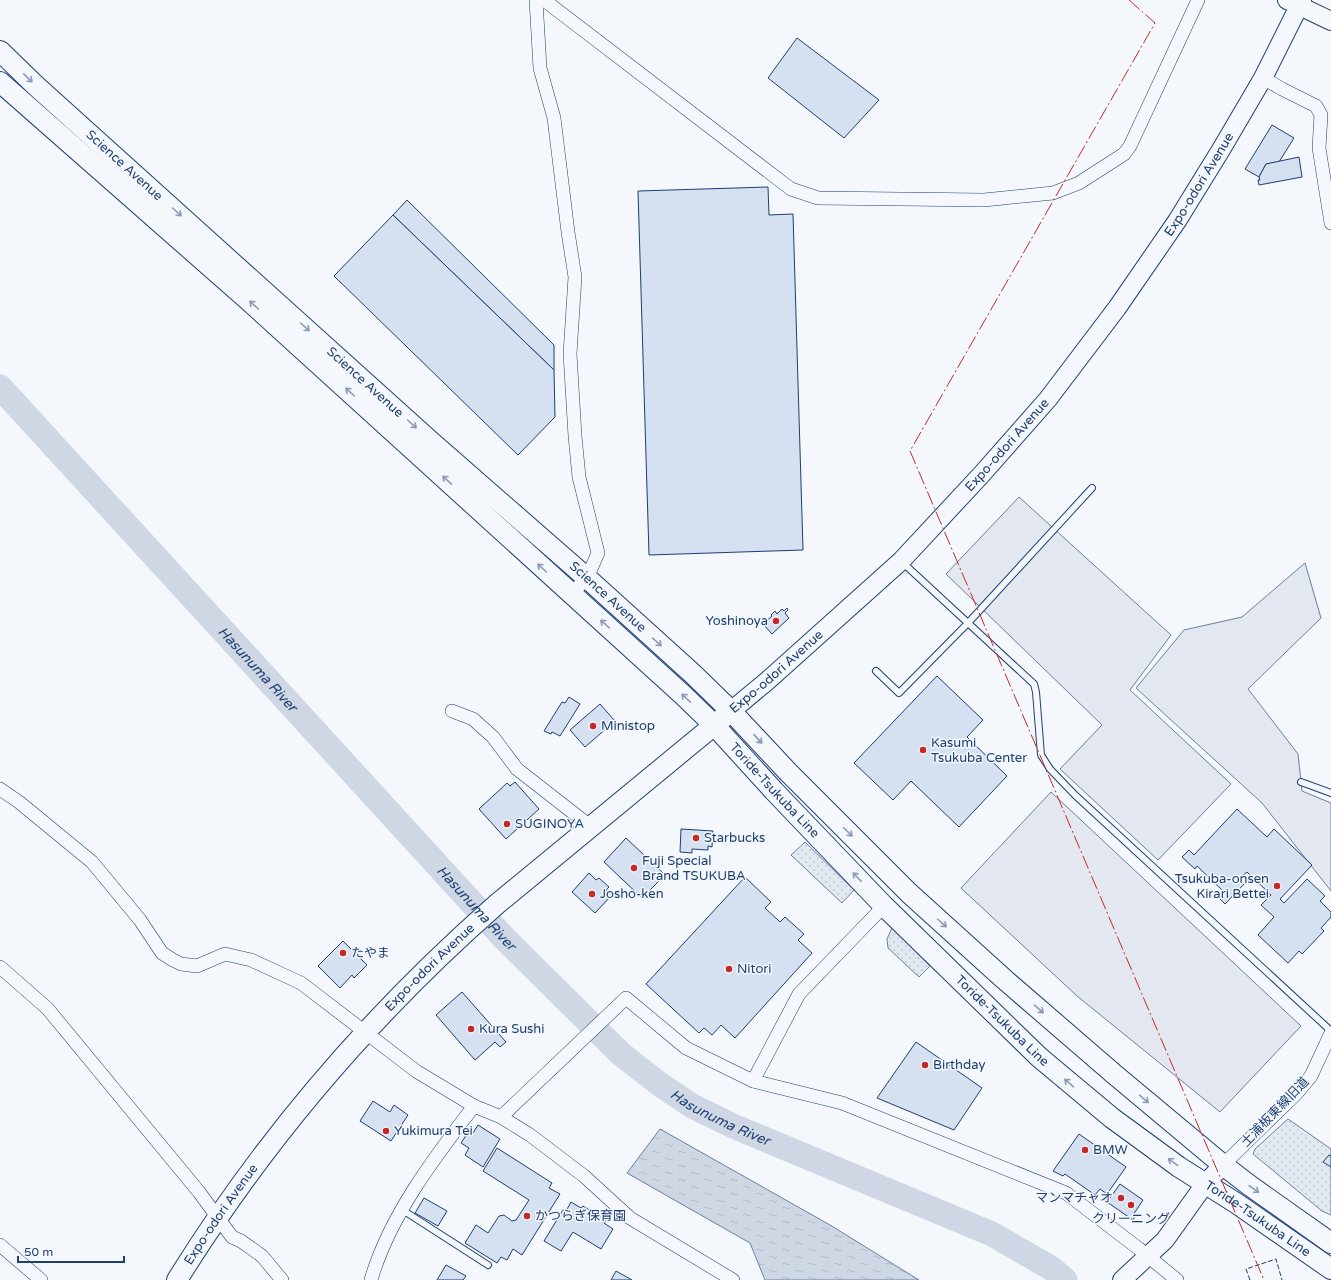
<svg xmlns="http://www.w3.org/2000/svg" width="1331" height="1280" viewBox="0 0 1331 1280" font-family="'Varela Round','Noto Sans JP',sans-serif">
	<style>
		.grass { fill: url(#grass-dots); stroke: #687fa3 }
		.parking { fill: #e3e8f0; stroke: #687fa3 }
		.water { fill: url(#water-ripples); stroke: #687fa3 }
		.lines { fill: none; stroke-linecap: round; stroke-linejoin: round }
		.river { stroke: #cfd7e4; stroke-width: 25 }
		.building { fill: #d5e0f0; stroke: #1d3f73 }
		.lane-casing { stroke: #1d3f73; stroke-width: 8 }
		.street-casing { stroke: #1d3f73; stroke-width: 14 }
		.secondary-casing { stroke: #1d3f73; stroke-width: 20 }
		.primary-casing { stroke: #1d3f73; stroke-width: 22 }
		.lane { stroke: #f4f7fb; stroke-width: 6 }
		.street { stroke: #f4f7fb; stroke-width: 13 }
		.secondary { stroke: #f4f7fb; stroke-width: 18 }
		.primary { stroke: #f4f7fb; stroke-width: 20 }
		.fence { stroke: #1d3f73; stroke-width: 1; stroke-dasharray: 5 2; stroke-linecap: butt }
		.power { stroke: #c62828; stroke-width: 1; stroke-dasharray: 14 3 2 3; stroke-linecap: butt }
		.oneway { stroke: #889bb7 }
		.poi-dot { fill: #c62828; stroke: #f4f7fb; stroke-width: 1.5 }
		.labels { text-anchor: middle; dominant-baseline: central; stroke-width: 3; stroke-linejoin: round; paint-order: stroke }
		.street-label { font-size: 13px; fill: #1d3f73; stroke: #f4f7fb }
		.poi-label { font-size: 13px; fill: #1d3f73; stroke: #f4f7fb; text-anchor: start }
		.water-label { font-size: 14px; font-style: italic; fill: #1d3f73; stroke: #f4f7fb }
	</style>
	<defs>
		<pattern id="grass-dots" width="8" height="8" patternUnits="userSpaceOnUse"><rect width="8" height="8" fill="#e3e9f0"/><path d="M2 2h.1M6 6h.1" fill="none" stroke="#c2c9d1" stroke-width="1.8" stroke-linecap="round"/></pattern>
		<pattern id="water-ripples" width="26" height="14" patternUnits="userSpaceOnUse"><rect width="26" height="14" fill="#cfd7e4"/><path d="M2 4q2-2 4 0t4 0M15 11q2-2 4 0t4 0" fill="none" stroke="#b1bac7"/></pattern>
	</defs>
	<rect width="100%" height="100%" fill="#f4f7fb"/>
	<g class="grass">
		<polygon points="805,842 854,890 842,903 791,855"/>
		<polygon points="892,928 930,966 919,977 888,948 887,939"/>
		<polygon points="1288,1119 1331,1149 1331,1215 1322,1211 1253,1154 1255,1149"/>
	</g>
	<g class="parking">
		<polygon points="1019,497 1171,635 1130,690 1231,784 1158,860 1060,769 1102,725 946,574"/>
		<polygon points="1305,563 1321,618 1248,689 1298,754 1302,791 1331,803 1331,891 1262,803 1136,688 1184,630 1242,617"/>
		<polygon points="1051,792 1301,1026 1220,1112 1077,996 961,888"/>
	</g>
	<polygon class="water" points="660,1129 830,1225 919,1280 765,1280 750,1243 627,1173"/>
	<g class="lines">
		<path class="river" id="s1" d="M0,387l505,552 116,115 37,29 34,23 41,20 259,108 59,34 14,12"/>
	</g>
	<g class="building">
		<polygon points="797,38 879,100 844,138 768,78"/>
		<polygon points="1272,125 1294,138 1279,162 1266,164 1259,177 1245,169"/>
		<polygon points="1299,157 1302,177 1259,185 1258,180 1260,180 1259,177 1266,164"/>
		<polygon points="768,187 769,215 793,214 803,550 649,555 638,191"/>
		<polygon points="407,200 554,345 554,370 393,215"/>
		<polygon points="393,215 554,370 555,417 518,455 334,276"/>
		<polygon points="787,608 788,610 785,613 789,618 772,634 763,624 772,616 771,615 775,611 777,614 782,609 784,611"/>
		<polygon points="937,676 983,720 967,737 1007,776 959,827 911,781 893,800 854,763"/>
		<polygon points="569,697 580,704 560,736 552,732 551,734 544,731 562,702 565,703"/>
		<polygon points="600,704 615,721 585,747 570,730"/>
		<polygon points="515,782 539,809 506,839 479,809 507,783 510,786"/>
		<polygon points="1237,809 1267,837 1274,829 1312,865 1280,899 1284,903 1307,879 1325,896 1320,901 1331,912 1331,917 1321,928 1324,931 1302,954 1299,951 1288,963 1258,935 1274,917 1261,905 1271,895 1247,872 1242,876 1247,881 1225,904 1218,897 1223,891 1197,866 1195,869 1182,857 1189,850 1194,855"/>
		<polygon points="681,829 713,831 712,847 708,846 708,850 692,849 692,853 680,852"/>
		<polygon points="626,838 665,875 642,898 604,862"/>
		<polygon points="589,873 596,880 599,878 609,887 606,890 612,895 595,913 572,892"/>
		<polygon points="745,877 771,902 765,908 780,922 785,917 804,934 798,940 812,953 735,1038 721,1025 712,1035 704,1028 699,1033 646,984"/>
		<polygon points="343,941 367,965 354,978 352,975 340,988 318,966"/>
		<polygon points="462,992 506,1042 500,1047 495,1042 475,1060 436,1015"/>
		<polygon points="916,1042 982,1088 954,1130 877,1098"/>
		<polygon points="373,1101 390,1112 394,1105 408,1115 391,1141 360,1121"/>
		<polygon points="478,1125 500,1139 483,1167 465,1155 469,1148 461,1143 469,1131 473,1133"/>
		<polygon points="1079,1134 1126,1167 1107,1194 1100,1189 1095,1195 1065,1174 1063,1176 1053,1171"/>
		<polygon points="497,1148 552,1183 549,1188 560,1194 522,1255 513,1249 507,1260 501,1257 497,1263 465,1243 476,1225 488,1233 499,1216 504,1215 512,1221 516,1220 529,1200 483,1171"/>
		<polygon points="1329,1155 1331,1156 1331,1167 1323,1162"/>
		<polygon points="1120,1184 1143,1200 1133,1215 1135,1216 1133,1220 1107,1202"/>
		<polygon points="424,1198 447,1211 438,1226 415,1213"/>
		<polygon points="571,1202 581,1208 583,1206 606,1220 604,1223 613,1229 601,1249 573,1232 561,1251 544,1241 563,1210 566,1211"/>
		<polygon points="446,1265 466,1276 463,1280 437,1280"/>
		<polygon points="616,1271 632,1280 611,1280"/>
	</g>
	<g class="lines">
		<g class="lane-casing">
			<g id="lane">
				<polyline points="902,562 1034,684 1036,692 1041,755 1050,769 1075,795 1331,1031"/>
				<polyline points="876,671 899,693 968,623 1092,488"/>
				<polyline points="1301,782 1331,793"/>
				<polyline points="401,1209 488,1265"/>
			</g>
		</g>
		<g class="street-casing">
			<g id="street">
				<polyline points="536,0 540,68 554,118 568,232 575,277 570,354 575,436 579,477 598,553 587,578 571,594"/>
				<polyline points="544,0 791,189 818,198 984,200 1053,193 1079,183 1124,154 1130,146 1198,0"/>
				<polyline points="1263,78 1282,89 1316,106 1321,115 1319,148 1331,223"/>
				<polyline points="452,711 473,719 493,737 517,769 590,826"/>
				<polyline points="0,789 19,802 92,862 140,920 162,953 173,960 181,964 197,966 225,954 251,960 301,983 416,1071 474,1106"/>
				<polyline points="0,967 47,1008 199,1192 232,1237 241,1241 262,1256 282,1280"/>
				<polyline points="753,1081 799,994 884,906"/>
				<polyline points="501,1117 626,998 686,1048 753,1081 842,1103 1066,1193 1138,1248 1177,1280"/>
				<polyline points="1223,1165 1296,1094 1311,1076 1331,1033"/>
				<polyline points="0,1245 41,1280"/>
				<path d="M371,1280c18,-63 63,-122 103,-174l27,11 29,18 54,41 46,42 103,62"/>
			</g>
		</g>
		<g class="secondary-casing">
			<g id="secondary">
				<polyline points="1287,0 1331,21"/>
				<path id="s2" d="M731,711l35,-29 135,-121 80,-86 67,-76 69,-91 60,-87 45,-73 41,-70 39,-78"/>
				<polyline points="1122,1280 1165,1240 1205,1184 1223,1165"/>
			</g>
		</g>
		<g class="primary-casing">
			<g id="primary">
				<path id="s3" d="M0,51l35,34 394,355 158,138 106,96 38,37 57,61 121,121 95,86 110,95 109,91 26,20 82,58"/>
				<path id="s4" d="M0,82l248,218 435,395 31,30 60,66 110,115 155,151 73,61 67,49 57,36 95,66"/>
				<path id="s5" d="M177,1280c87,-140 196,-267 320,-376l227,-187"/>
			</g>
		</g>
		<use href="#lane" class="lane"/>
		<use href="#street" class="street"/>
		<use href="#secondary" class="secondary"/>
		<use href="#primary" class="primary"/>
		<polyline class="fence" points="1250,1280 1246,1269 1276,1259 1282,1280"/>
		<polyline class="power" points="1129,0 1155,23 910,451 1264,1280"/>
	</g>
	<defs><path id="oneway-shaft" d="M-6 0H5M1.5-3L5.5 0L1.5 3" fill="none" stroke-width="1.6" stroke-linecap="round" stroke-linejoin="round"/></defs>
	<g class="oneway">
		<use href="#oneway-shaft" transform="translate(28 78) rotate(44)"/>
		<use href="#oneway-shaft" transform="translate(177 212) rotate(42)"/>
		<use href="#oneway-shaft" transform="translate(254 305) rotate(-138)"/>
		<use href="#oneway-shaft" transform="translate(305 327) rotate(42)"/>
		<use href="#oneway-shaft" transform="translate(350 392) rotate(-138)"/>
		<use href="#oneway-shaft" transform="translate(412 424) rotate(42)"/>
		<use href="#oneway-shaft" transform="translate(447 480) rotate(-137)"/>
		<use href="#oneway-shaft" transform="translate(542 568) rotate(-138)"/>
		<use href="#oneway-shaft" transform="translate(605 624) rotate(-138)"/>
		<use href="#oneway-shaft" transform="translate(657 642) rotate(42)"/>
		<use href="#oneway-shaft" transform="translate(686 698) rotate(-136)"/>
		<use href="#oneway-shaft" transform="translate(758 739) rotate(47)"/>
		<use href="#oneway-shaft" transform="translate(848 832) rotate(45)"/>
		<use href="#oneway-shaft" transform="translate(857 877) rotate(-134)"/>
		<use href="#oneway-shaft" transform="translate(942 923) rotate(42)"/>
		<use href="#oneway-shaft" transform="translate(1039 1009) rotate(41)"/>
		<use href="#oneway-shaft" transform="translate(1069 1083) rotate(-139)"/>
		<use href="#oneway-shaft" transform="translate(1144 1099) rotate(40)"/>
		<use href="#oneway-shaft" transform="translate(1173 1162) rotate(-144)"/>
		<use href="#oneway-shaft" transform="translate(1254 1189) rotate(35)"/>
	</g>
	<g class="poi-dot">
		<circle cx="776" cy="621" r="4"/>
		<circle cx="593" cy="726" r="4"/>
		<circle cx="923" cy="750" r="4"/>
		<circle cx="507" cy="824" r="4"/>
		<circle cx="696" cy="838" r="4"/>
		<circle cx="634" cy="868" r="4"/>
		<circle cx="1277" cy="886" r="4"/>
		<circle cx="592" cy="894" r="4"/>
		<circle cx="343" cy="953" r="4"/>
		<circle cx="729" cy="969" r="4"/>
		<circle cx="471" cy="1029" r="4"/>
		<circle cx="925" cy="1065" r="4"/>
		<circle cx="386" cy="1131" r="4"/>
		<circle cx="1085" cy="1150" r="4"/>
		<circle cx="1121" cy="1198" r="4"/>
		<circle cx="1131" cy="1205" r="4"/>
		<circle cx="527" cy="1216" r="4"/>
	</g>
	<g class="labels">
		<g class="street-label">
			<text stroke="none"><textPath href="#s3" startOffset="169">Science Avenue</textPath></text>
			<text stroke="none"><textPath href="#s2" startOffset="708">Expo-odori Avenue</textPath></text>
			<text stroke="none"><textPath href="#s3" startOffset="493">Science Avenue</textPath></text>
			<text stroke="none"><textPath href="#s2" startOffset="384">Expo-odori Avenue</textPath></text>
			<text stroke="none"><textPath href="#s3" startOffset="817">Science Avenue</textPath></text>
			<text stroke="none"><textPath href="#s2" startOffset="60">Expo-odori Avenue</textPath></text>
			<text stroke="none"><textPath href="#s4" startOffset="1050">Toride-Tsukuba Line</textPath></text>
			<text stroke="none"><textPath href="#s5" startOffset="403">Expo-odori Avenue</textPath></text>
			<text stroke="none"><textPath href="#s4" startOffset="1374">Toride-Tsukuba Line</textPath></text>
			<text transform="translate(1275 1112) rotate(-46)">土浦板東線旧道</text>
			<text stroke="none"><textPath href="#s5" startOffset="79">Expo-odori Avenue</textPath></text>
			<text stroke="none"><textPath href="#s4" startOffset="1698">Toride-Tsukuba Line</textPath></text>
		</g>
		<g class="poi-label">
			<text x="768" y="621" text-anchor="end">Yoshinoya</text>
			<text x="601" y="726">Ministop</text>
			<text x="931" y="743">Kasumi<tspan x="931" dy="15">Tsukuba Center</tspan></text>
			<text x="515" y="824">SUGINOYA</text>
			<text x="704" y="838">Starbucks</text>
			<text x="642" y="861">Fuji Special<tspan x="642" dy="15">Brand TSUKUBA</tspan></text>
			<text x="1269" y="879" text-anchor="end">Tsukuba-onsen<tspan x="1269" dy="15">Kirari Bettei</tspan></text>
			<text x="600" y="894">Josho-ken</text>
			<text x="351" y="953">たやま</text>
			<text x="737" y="969">Nitori</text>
			<text x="479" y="1029">Kura Sushi</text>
			<text x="933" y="1065">Birthday</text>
			<text x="394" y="1131">Yukimura Tei</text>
			<text x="1093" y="1150">BMW</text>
			<text x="1113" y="1198" text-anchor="end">マンマチャオ</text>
			<text x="535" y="1216">かつらぎ保育園</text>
			<text x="1131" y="1219" text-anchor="middle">クリーニング</text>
		</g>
		<g class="water-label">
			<text stroke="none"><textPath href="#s1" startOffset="382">Hasunuma River</textPath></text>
			<text stroke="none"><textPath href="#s1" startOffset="706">Hasunuma River</textPath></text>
			<text stroke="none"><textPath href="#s1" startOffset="1030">Hasunuma River</textPath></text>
		</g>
	</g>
	<path d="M18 1256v6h106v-6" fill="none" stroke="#1d3f73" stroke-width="2"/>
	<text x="24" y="1256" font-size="12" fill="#1d3f73" stroke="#f4f7fb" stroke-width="3" paint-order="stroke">50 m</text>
</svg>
